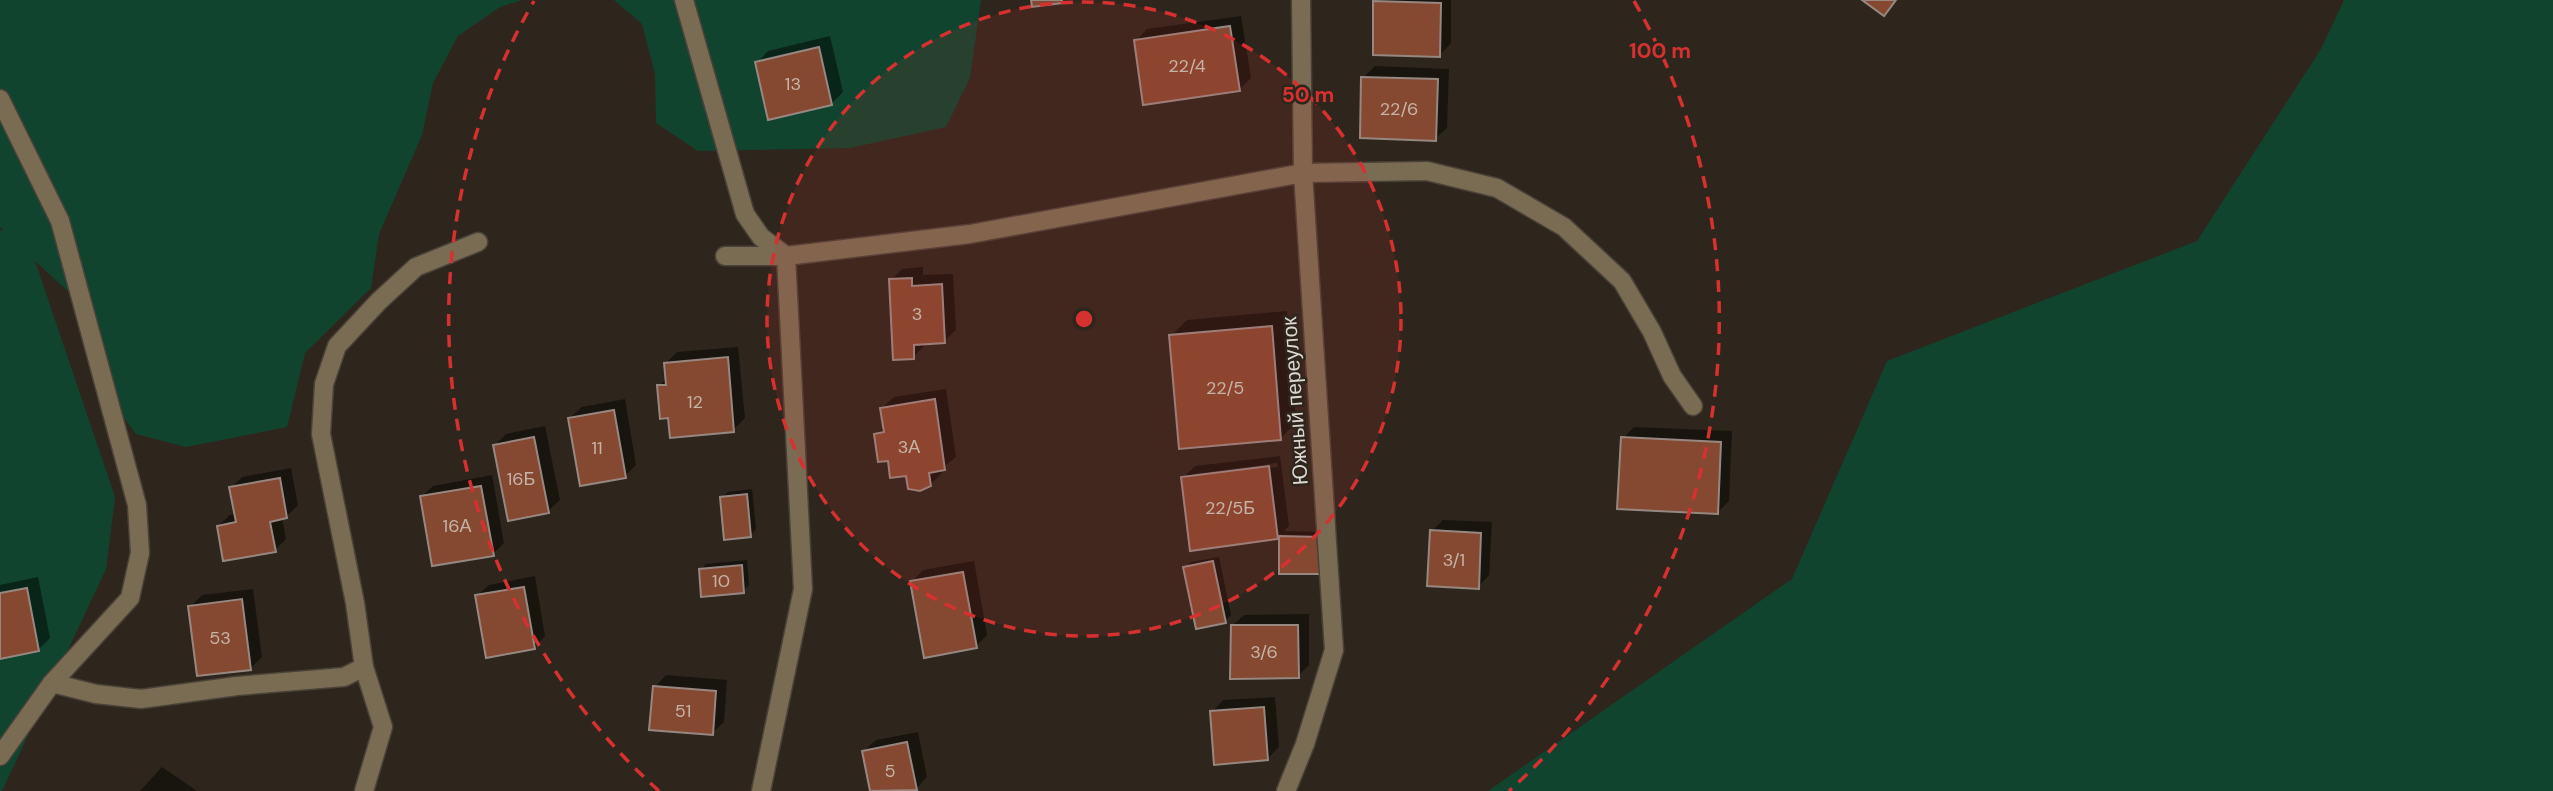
<svg xmlns="http://www.w3.org/2000/svg" width="2553" height="791" viewBox="0 0 2553 791" font-family="'DM Sans',sans-serif">
	<style>
		.green { fill: #11442e }
		.shadow { fill: #0007; fill-rule: evenodd }
		.building { fill: #854830; stroke: #978781; stroke-width: 2 }
		.lines { fill: none; stroke-linecap: round; stroke-linejoin: round }
		.minor-casing { stroke: #4a4239; stroke-width: 21 }
		.minor { stroke: #7a6c53; stroke-width: 18 }
		.ring { fill: none; stroke: #d63130; stroke-width: 3.5; stroke-dasharray: 12 9 }
		.labels { text-anchor: middle; dominant-baseline: central; stroke-width: 5; stroke-linejoin: round; paint-order: stroke }
		.number-label { font-size: 18px; fill: #c6b3a8 }
		.street-label { font-size: 21px; fill: #dcd7d0; stroke: #2e261c }
		.centre { fill: #d63130; stroke: #2e261c; stroke-width: 3.5 }
		.ring-label { font-size: 21px; text-anchor: middle; font-weight: bold; fill: #d63130; stroke: #2e261c; stroke-width: 5; stroke-linejoin: round; paint-order: stroke }
	</style>
	<rect width="100%" height="100%" fill="#2e261c"/>
	<g class="green">
		<polygon points="0,0 522,0 500,7 458,36 433,83 422,135 379,234 371,288 305,353 287,427 186,447 136,434 105,392 69,292 35,261 115,497 106,569 2,791 0,791 0,231 3,230 0,227"/>
		<polygon points="614,0 981,0 970,78 946,127 850,148 698,151 656,123 655,74 642,24"/>
		<polygon points="2344,0 2553,0 2553,791 1488,791 1792,579 1887,361 2197,241 2321,49"/>
	</g>
	<g class="shadow">
		<polygon points="1377,0 1451,0 1451,43 1440,55 1375,2"/>
		<polygon points="1241,16 1251,78 1239,90 1136,41 1147,29"/>
		<polygon points="830,36 843,92 832,103 757,63 768,51"/>
		<polygon points="1375,66 1449,69 1447,128 1435,139 1363,78"/>
		<polygon points="923,267 923,275 953,274 956,330 944,341 925,343 925,345 913,357 891,280 902,269"/>
		<polygon points="1287,311 1296,422 1280,439 1171,336 1187,320"/>
		<polygon points="738,347 745,418 733,430 670,416 659,386 667,378 666,363 677,352"/>
		<polygon points="946,389 956,457 941,469 942,473 930,485 908,474 889,459 876,435 885,426 882,408 894,397"/>
		<polygon points="625,399 636,465 625,476 570,418 582,407"/>
		<polygon points="545,426 560,500 548,511 495,445 506,434"/>
		<polygon points="1634,427 1732,431 1729,501 1718,512 1623,438"/>
		<path d="M1280,456l9,70 -5,5 43,1 -46,40v-39l-4,5 -94,-60 12,-12zM1277,463l1,4 -85,10v-3z"/>
		<polygon points="291,468 298,505 286,517 282,518 286,539 275,550 218,526 230,515 236,514 231,488 242,477"/>
		<polygon points="492,475 504,543 493,554 421,497 433,486"/>
		<polygon points="752,489 756,529 751,535 722,497 728,492"/>
		<polygon points="1443,520 1492,522 1489,575 1478,587 1432,531"/>
		<polygon points="1219,557 1231,615 1225,621 1185,568 1191,562"/>
		<polygon points="747,560 749,585 743,591 701,570 706,564"/>
		<polygon points="974,561 987,635 976,646 912,582 923,570"/>
		<polygon points="535,576 545,636 534,648 477,596 489,585"/>
		<polygon points="38,577 50,638 38,650 0,657 0,585"/>
		<polygon points="253,589 262,657 251,668 190,607 202,595"/>
		<polygon points="1309,614 1309,665 1298,676 1232,626 1244,615"/>
		<polygon points="666,675 727,680 724,722 712,733 655,687"/>
		<polygon points="1275,697 1279,747 1267,759 1212,712 1223,700"/>
		<polygon points="918,732 927,777 916,789 872,791 864,751 876,740"/>
		<polygon points="162,767 197,791 140,791"/>
	</g>
	<g class="building">
		<polygon points="1031,0 1062,0 1062,3 1032,7"/>
		<polygon points="1862,0 1896,0 1884,16"/>
		<polygon points="1373,1 1441,3 1440,57 1373,55"/>
		<polygon points="1230,26 1240,91 1143,105 1134,40"/>
		<polygon points="819,47 832,105 768,120 755,62"/>
		<polygon points="1361,77 1438,79 1436,141 1360,138"/>
		<polygon points="912,278 912,286 942,284 945,343 914,345 914,359 893,360 889,279"/>
		<polygon points="1272,326 1281,440 1179,449 1169,335"/>
		<polygon points="728,357 734,432 670,438 668,418 660,419 657,385 666,385 664,363"/>
		<polygon points="935,399 945,470 929,473 931,486 920,491 908,489 906,476 890,478 888,461 878,462 874,434 884,432 880,408"/>
		<polygon points="614,410 626,478 580,486 568,418"/>
		<polygon points="534,437 549,513 508,521 493,445"/>
		<polygon points="1621,437 1721,442 1718,514 1617,509"/>
		<polygon points="1269,466 1278,539 1190,551 1181,477"/>
		<polygon points="280,478 287,518 270,522 276,552 223,561 217,526 236,522 229,487"/>
		<polygon points="481,486 494,556 432,566 420,496"/>
		<polygon points="747,494 751,537 724,540 720,497"/>
		<polygon points="1430,530 1481,533 1479,589 1427,586"/>
		<polygon points="1279,536 1322,537 1322,574 1279,574"/>
		<polygon points="1213,561 1226,623 1196,629 1183,567"/>
		<polygon points="742,565 744,593 701,597 699,569"/>
		<polygon points="963,572 977,648 924,658 910,581"/>
		<polygon points="524,587 535,649 486,658 475,595"/>
		<polygon points="27,588 39,651 0,659 0,593"/>
		<polygon points="242,599 251,670 197,676 188,606"/>
		<polygon points="1231,625 1298,625 1299,678 1230,679"/>
		<polygon points="653,686 716,691 713,735 649,730"/>
		<polygon points="1264,707 1268,760 1214,765 1210,711"/>
		<polygon points="907,742 917,790 870,791 862,751"/>
	</g>
	<g class="lines">
		<g class="minor-casing">
			<g id="minor">
				<polyline points="684,0 745,214 761,237 786,256 803,589 761,791"/>
				<polyline points="0,99 60,221 137,505 140,553 130,598 52,683 0,756"/>
				<polyline points="725,256 786,256 970,234 1303,173 1427,171 1497,188 1564,227 1622,281 1652,332 1672,376 1693,406"/>
				<polyline points="364,667 355,603 321,434 324,384 337,346 379,301 416,267 478,242"/>
				<polyline points="52,683 96,694 141,699 237,686 344,677 364,667 383,727 364,791"/>
				<polyline points="1286,791 1305,744 1334,650 1303,173 1301,0"/>
			</g>
		</g>
		<use href="#minor" class="minor"/>
	</g>
	<circle cx="1084" cy="319" r="317" fill="#d63130" fill-opacity=".12"/>
	<g class="ring">
		<circle cx="1084" cy="319" r="317"/>
		<path d="M659 791A635 635 0 0 1 534 1M1634 1A635 635 0 0 1 1509 791"/>
	</g>
	<g class="labels">
		<g class="number-label">
			<text x="1187" y="66">22/4</text>
			<text x="793" y="84">13</text>
			<text x="1399" y="109">22/6</text>
			<text x="917" y="314">3</text>
			<text x="1225" y="388">22/5</text>
			<text x="695" y="402">12</text>
			<text x="909" y="447">3А</text>
			<text x="597" y="448">11</text>
			<text x="521" y="479">16Б</text>
			<text x="1230" y="508">22/5Б</text>
			<text x="457" y="526">16А</text>
			<text x="1454" y="560">3/1</text>
			<text x="721" y="581">10</text>
			<text x="220" y="638">53</text>
			<text x="1264" y="652">3/6</text>
			<text x="683" y="711">51</text>
			<text x="890" y="771">5</text>
		</g>
		<g class="street-label">
			<text transform="translate(1295 401) rotate(-94)">Южный переулок</text>
		</g>
	</g>
	<circle cx="1084" cy="319" r="10" class="centre"/>
	<g class="ring-label">
		<text x="1660" y="58">100 m</text>
		<text x="1308" y="102">50 m</text>
	</g>
</svg>
